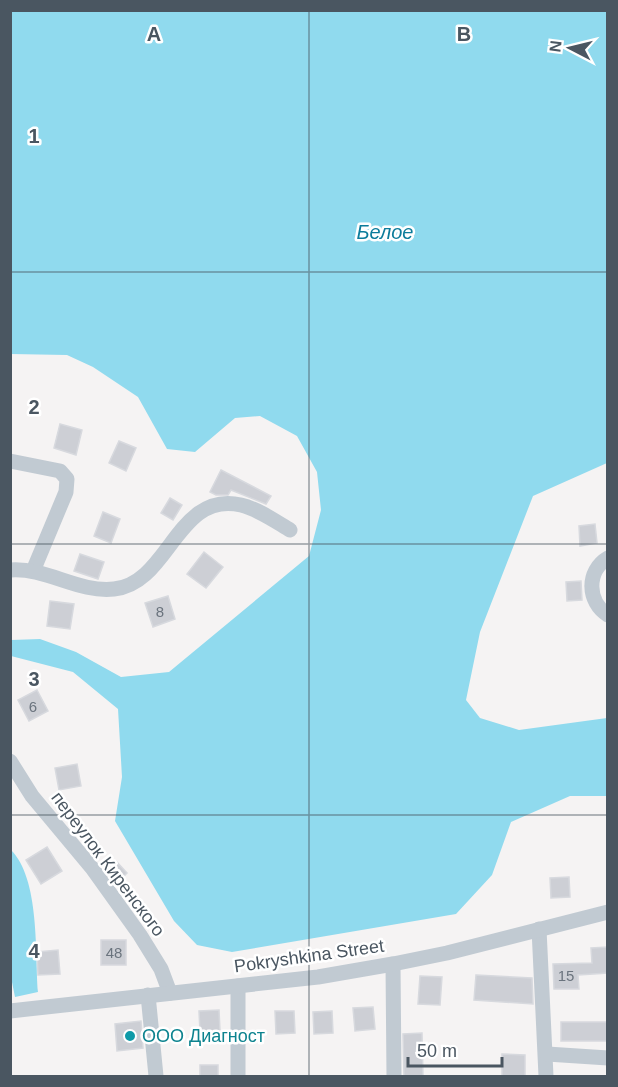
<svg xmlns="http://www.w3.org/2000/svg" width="618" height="1087" viewBox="0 0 618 1087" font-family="Helvetica,sans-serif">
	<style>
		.water { fill: #90daee }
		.building { fill: #cdcfd5; stroke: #d7d9de; stroke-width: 1.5 }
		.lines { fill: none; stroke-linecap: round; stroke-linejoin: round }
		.minor { stroke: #c1cad2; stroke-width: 15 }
		.grid { fill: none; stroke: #4a5661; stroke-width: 1.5; stroke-opacity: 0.55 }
		.culture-dot { fill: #0f9aa8; stroke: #fff; stroke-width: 2 }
		.labels { text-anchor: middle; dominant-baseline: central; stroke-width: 5; stroke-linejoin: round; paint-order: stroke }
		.number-label { font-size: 15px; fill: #6b747e }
		.street-label { font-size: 18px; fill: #4a5661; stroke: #fff }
		.culture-label { font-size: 18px; fill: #0d838f; stroke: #fff; text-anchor: start }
		.water-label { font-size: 20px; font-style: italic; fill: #0c7c9b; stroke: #fff }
		.grid-label { font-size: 20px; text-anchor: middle; font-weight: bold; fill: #4a5661; stroke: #fff; stroke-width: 5; stroke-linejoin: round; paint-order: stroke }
	</style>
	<rect width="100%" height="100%" fill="#f5f3f3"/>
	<g class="water">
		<polygon points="10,11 607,11 607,463 533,496 480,632 466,700 480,718 519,730 607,718 607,796 570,796 511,822 492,875 456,914 232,952 197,945 174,921 115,821 122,777 118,709 73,672 11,656 11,640 40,639 76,652 121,677 169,672 309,556 321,510 317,472 297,436 260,416 235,418 195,452 167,449 138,397 93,367 67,355 11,354"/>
		<path d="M11,850c29,29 24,103 27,142l-23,5 -5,-25z"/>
	</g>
	<g class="building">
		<polygon points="60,424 82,430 76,455 54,448"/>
		<polygon points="119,441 136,448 126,471 109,463"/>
		<polygon points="221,470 271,496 266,504 231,490 228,495 216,495 210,492"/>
		<polygon points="170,498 182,505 173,520 161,513"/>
		<polygon points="103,512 120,519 111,543 94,536"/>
		<polygon points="595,524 597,543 580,546 579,526"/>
		<polygon points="204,552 223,567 206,588 187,574"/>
		<polygon points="80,554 104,562 98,579 74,571"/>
		<polygon points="581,581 582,600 567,601 566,582"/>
		<polygon points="168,596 175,619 153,627 145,603"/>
		<polygon points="50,601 74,604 70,629 47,626"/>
		<polygon points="37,690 48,711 29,721 18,700"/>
		<polygon points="77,764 81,786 59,790 55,768"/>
		<polygon points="47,847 62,871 41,884 26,860"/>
		<polygon points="116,861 127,873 116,884 106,871"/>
		<polygon points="569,877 570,897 551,898 550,878"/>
		<rect x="101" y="940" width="25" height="25"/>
		<polygon points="608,947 608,973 578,975 579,989 554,989 553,964 592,963 591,948"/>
		<polygon points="58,950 60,974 38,975 37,952"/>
		<polygon points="476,975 532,978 533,1004 474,1000"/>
		<polygon points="420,976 442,977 440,1005 418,1004"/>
		<polygon points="373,1007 375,1029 355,1031 353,1008"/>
		<polygon points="219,1010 220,1031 200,1032 199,1011"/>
		<polygon points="275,1011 294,1011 295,1033 276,1034"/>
		<polygon points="332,1011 333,1033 314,1034 313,1012"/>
		<polygon points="141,1021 143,1048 117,1051 115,1024"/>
		<rect x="561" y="1022" width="47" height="19"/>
		<polygon points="422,1033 423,1077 404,1077 403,1034"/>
		<polygon points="502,1054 525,1055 525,1077 502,1077"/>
		<rect x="200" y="1065" width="18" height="12"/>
	</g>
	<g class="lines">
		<g class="minor">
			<polyline points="10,461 60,471 67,479 66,492 33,571"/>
			<path d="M608,558c-22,13 -21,44 0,57"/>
			<path d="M10,570c36,-3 68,23 104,19 55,-5 63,-99 127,-84 17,4 34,16 49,25"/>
			<polyline points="10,761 32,796 92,868 140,935 161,969 170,993"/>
			<polyline points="539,929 546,1076"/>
			<polyline points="393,964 394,1076"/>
			<polyline points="238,986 238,1076"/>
			<polyline points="148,995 156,1076"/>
			<polyline points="10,1011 318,977 393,964 447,953 608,912"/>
			<polyline points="547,1054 608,1058"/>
		</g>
	</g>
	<path class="grid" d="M309,10v1066M10,272h598M10,544h598M10,815h598"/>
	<circle class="culture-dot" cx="130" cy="1036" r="6"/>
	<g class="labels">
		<g class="number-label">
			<text x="160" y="611">8</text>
			<text x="33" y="706">6</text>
			<text x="114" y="952">48</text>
			<text x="566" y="975">15</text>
		</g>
		<g class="street-label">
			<text transform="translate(108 864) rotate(53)">переулок Киренского</text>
			<text transform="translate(309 956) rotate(-8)">Pokryshkina Street</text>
		</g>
		<g class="culture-label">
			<text x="142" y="1036">ООО Диагност</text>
		</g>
		<g class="water-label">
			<text x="385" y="232">Белое</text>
		</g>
	</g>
	<g class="grid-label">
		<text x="154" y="41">A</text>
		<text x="464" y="41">B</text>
		<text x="34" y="143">1</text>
		<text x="34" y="414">2</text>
		<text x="34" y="686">3</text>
		<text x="34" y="958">4</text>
	</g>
	<rect width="618" height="1087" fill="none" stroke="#4a5661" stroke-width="24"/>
	<g transform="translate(570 48) rotate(277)" stroke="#ffffff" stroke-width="4.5" paint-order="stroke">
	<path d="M0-4.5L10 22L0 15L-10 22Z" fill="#4a5661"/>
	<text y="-9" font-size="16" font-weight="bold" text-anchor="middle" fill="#4a5661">N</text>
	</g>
	<path d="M408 1057v9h94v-9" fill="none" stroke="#4a5661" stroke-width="3"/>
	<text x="417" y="1057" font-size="18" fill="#4a5661" stroke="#ffffff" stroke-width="4.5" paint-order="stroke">50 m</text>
</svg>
